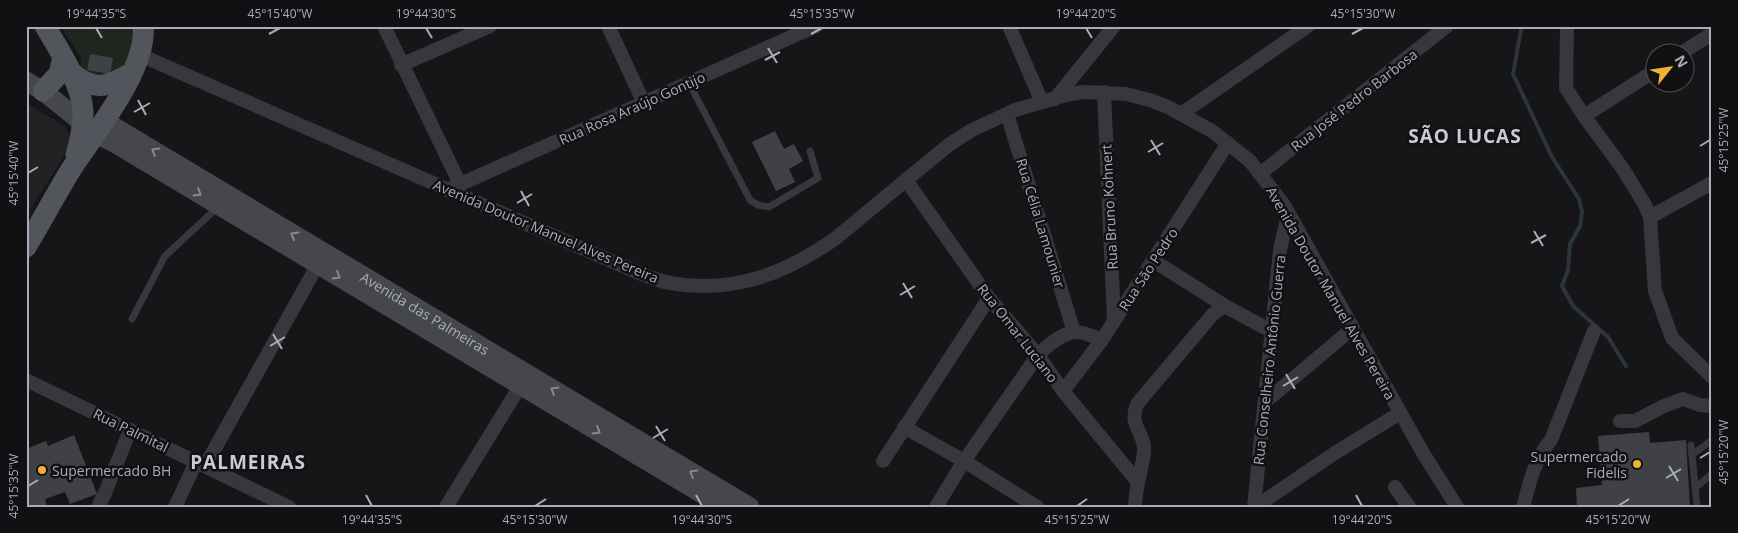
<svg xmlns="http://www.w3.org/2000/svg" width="1738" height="533" viewBox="0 0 1738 533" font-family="'Open Sans',sans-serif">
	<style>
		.built { fill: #222225 }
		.green { fill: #1e261f }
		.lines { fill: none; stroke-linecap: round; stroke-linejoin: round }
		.stream { stroke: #2c353c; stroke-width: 4 }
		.building { fill: #404145 }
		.lane { stroke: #37383d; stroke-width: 7 }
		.street { stroke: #37383d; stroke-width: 14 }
		.secondary { stroke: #45474d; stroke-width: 19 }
		.primary { stroke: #53555c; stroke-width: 21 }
		.oneway { stroke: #858993 }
		.ticks { fill: none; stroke: #a8adb8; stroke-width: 2 }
		.poi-dot { fill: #f2b134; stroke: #111113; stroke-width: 2 }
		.labels { text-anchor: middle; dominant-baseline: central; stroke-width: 5; stroke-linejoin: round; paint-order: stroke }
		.street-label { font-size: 14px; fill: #a8adb8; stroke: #111113 }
		.poi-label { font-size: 14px; fill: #a8adb8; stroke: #111113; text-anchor: end }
		.district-label { font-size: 19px; font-weight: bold; letter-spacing: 1px; fill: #c9ccd4; stroke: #111113 }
		.neatline { fill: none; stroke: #a8adb8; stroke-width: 2 }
		.ticks-label { font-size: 12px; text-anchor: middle; fill: #a8adb8 }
	</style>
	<rect width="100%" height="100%" fill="#161618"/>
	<polygon class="built" points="26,103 65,126 72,140 70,147 26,216"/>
	<path class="green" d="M60,26h72c4,21 -5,40 -21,53l-31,-6 1,-15z"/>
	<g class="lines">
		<polyline class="stream" points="1519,26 1521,30 1513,74 1552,157 1579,199 1582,212 1580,226 1570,244 1568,270 1562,286 1573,306 1608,337 1626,366"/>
	</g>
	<g class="building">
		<polygon points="90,54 113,58 110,74 87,70"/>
		<polygon points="775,131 784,149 794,144 803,161 789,169 795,182 776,191 752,142"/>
		<polygon points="1649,432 1650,443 1686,440 1690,507 1577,507 1576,488 1602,485 1598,436"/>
		<polygon points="74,435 97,494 70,504 65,492 45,499 47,507 26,507 26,449 46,441 48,446"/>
	</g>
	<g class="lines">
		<g class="lane">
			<polyline points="689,83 750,200 758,205 769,207 818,178 810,151"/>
			<polyline points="132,319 165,256 219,206"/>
			<polyline points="1691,445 1697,507"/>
			<polyline points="1692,455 1712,440"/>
			<polyline points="1695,488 1712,474"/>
		</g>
		<g class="street">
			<polyline points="384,26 460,184"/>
			<polyline points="608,26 644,103"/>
			<polyline points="1009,26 1042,102"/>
			<polyline points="1567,26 1566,88 1584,116 1623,169 1645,205 1650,217 1655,291 1672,338 1712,377"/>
			<polyline points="1683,52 1710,35"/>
			<path d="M140,55l476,208c17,7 36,17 54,20 63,11 115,-9 166,-45l70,-58 44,-36 22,-14 43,-20 51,-15 17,-3 43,2 27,7 17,7 42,23 38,30 34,44 139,248 34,54"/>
			<polyline points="401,65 490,26"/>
			<polyline points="1104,92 1114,321"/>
			<polyline points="1055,99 1114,26"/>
			<polyline points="1007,114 1074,332"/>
			<polyline points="1181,114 1308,26"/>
			<polyline points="1584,116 1656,70"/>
			<polyline points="1261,173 1447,26"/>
			<polyline points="906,180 989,298 1038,355 1063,391 1137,481"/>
			<polyline points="447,190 816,26"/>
			<polyline points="1650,217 1712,183"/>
			<polyline points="1154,261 1225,306 1271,331"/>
			<polyline points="26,380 289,507"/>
			<polyline points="1063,391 1102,340 1228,143"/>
			<polyline points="1265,402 1353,328"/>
			<polyline points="1620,421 1635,421 1664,406 1683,399 1700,405 1712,406"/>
			<polyline points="904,427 964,461 1037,507"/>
			<polyline points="883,461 989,298"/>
			<polyline points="205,466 322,257"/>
			<polyline points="1395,487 1409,507"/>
			<polyline points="98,507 105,493 130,430"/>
			<polyline points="175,507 196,462"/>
			<polyline points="446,507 525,378"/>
			<path d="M936,507l28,-46 74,-106c9,-9 22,-21 37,-23 8,-1 19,5 27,8"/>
			<path d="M1135,507c0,-20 7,-36 9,-55 2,-19 -16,-25 -7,-48l76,-90 12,-8"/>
			<polyline points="1254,507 1280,250 1288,214"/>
			<polyline points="1255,507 1335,453 1400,413"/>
			<path d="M1523,507c7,-25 11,-47 28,-67l43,-109"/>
		</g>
		<g class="secondary">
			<polyline points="26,81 43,91 95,133 116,144 724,507"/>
			<path id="s1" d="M109,112l-1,8 3,5 639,382"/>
		</g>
		<g class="primary">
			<path d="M45,26c14,24 37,58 38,86 0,15 -3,30 -7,43"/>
			<path d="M72,73c22,19 35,14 58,1"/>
			<polyline points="43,91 59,74 63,57"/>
			<path d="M26,247c15,-25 29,-51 44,-76 23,-36 78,-102 73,-145"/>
		</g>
	</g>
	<defs><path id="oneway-chevron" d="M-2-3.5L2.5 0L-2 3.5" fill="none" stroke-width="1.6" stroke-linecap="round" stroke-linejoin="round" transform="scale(1.25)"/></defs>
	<g class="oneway">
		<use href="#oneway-chevron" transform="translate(155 151) rotate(-149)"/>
		<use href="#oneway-chevron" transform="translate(198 193) rotate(31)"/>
		<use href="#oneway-chevron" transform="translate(294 235) rotate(-149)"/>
		<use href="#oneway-chevron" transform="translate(337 276) rotate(31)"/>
		<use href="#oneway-chevron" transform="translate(554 390) rotate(-149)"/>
		<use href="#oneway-chevron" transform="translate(597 431) rotate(31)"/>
		<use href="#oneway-chevron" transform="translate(693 473) rotate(-149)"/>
	</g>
	<path class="ticks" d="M96,28l6,10M426,28l6,10M1086,28l6,10M269,34l11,-6M811,34l11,-6M1352,34l11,-6M768,48l9,15M765,60l15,-8M138,100l8,15M134,112l16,-9M1151,140l9,15M1700,146l10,-6M1148,152l15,-9M28,173l10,-6M521,191l8,15M517,203l15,-9M1534,231l9,15M1531,243l15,-8M903,283l9,15M900,295l15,-9M273,334l9,15M270,346l15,-9M1286,374l9,15M1283,386l15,-9M656,426l9,15M653,438l15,-9M1700,458l10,-6M1669,466l9,15M1666,478l15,-9M28,486l10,-6M366,495l6,11M696,495l6,11M1356,495l6,11M535,506l11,-7M1077,506l10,-7M1618,506l11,-7"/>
	<g class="poi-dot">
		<circle cx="1637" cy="464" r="5"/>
		<circle cx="42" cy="470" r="5"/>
	</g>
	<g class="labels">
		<g class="street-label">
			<text transform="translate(1354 100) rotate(-38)">Rua José Pedro Barbosa</text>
			<text transform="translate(632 108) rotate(-24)">Rua Rosa Araújo Gontijo</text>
			<text transform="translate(1109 207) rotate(-93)">Rua Bruno Kohnert</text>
			<text transform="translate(1041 223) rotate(73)">Rua Célia Lamounier</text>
			<text transform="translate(546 231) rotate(23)">Avenida Doutor Manuel Alves Pereira</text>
			<text transform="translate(1148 269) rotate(-57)">Rua São Pedro</text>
			<text transform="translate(1331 293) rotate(60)">Avenida Doutor Manuel Alves Pereira</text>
			<text stroke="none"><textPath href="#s1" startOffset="380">Avenida das Palmeiras</textPath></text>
			<text transform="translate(1018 333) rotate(52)">Rua Omar Luciano</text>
			<text transform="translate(1269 360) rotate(-84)">Rua Conselheiro Antônio Guerra</text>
			<text transform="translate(131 430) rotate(26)">Rua Palmital</text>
		</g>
		<g class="poi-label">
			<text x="1627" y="456">Supermercado<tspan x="1627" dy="16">Fidelis</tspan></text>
			<text x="52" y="470" text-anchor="start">Supermercado BH</text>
		</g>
		<g class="district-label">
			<text x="1465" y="136">SÃO LUCAS</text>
			<text x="248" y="462">PALMEIRAS</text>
		</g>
	</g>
	<rect width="1738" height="533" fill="none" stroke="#111113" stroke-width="55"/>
	<g transform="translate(1670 68) rotate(60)"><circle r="24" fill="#111113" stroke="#4d4f55"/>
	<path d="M0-4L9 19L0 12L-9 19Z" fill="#f2b134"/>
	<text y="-8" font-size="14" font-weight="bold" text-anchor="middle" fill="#a8adb8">N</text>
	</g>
	<rect x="28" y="28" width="1682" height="478" class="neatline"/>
	<g class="ticks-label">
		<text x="96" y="18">19°44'35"S</text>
		<text x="280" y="18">45°15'40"W</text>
		<text x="426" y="18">19°44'30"S</text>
		<text x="822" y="18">45°15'35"W</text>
		<text x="1086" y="18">19°44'20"S</text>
		<text x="1363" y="18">45°15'30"W</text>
		<text transform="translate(1724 140) rotate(-90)" y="4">45°15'25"W</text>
		<text transform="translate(14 173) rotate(-90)" y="4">45°15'40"W</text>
		<text transform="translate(1724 452) rotate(-90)" y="4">45°15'20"W</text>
		<text transform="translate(14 486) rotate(-90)" y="4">45°15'35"W</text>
		<text x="372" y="524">19°44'35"S</text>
		<text x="535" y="524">45°15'30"W</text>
		<text x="702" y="524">19°44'30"S</text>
		<text x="1077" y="524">45°15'25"W</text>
		<text x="1362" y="524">19°44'20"S</text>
		<text x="1618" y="524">45°15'20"W</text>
	</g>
</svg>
